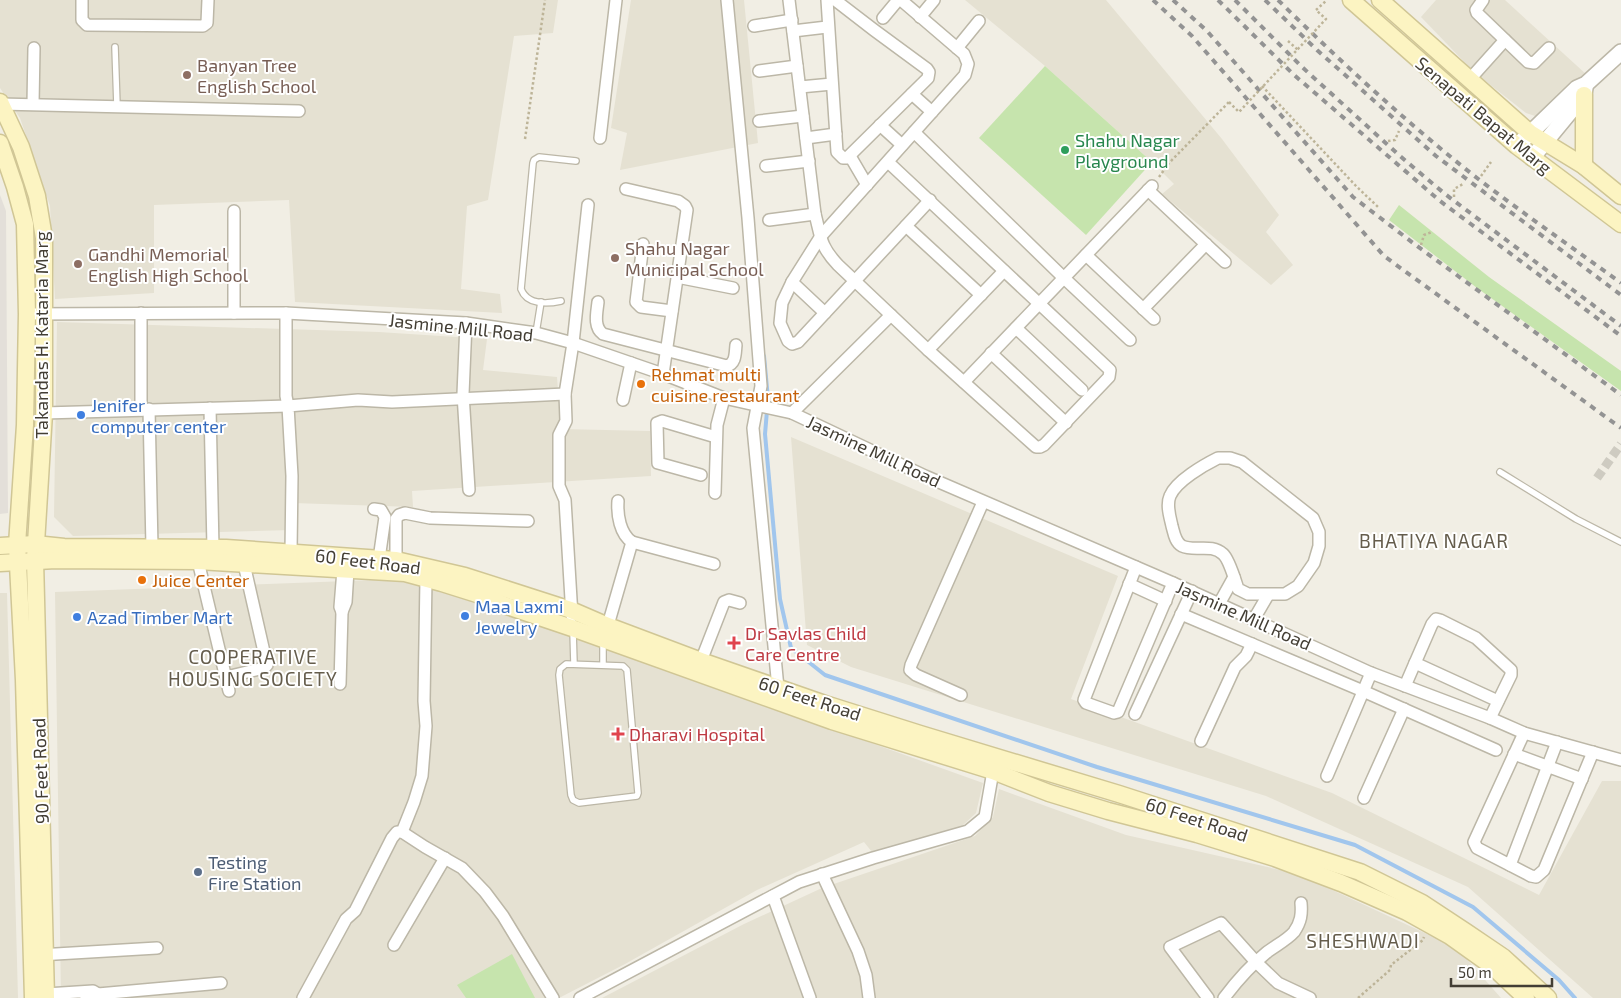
<svg xmlns="http://www.w3.org/2000/svg" width="1621" height="998" viewBox="0 0 1621 998" font-family="'Exo 2',sans-serif">
	<style>
		.residential { fill: #e5e1d2 }
		.industrial { fill: #e3dfd9 }
		.green { fill: #c6e4ad }
		.lines { fill: none; stroke-linecap: round; stroke-linejoin: round }
		.stream { stroke: #a1c6ed; stroke-width: 4 }
		.pedestrian-tunnel { stroke: #cecbc1; stroke-width: 9; stroke-dasharray: 9 4.5; stroke-linecap: butt }
		.service-casing { stroke: #bcb7a7; stroke-width: 8 }
		.minor-casing { stroke: #bcb7a7; stroke-width: 14 }
		.tertiary-casing { stroke: #bcb7a7; stroke-width: 18 }
		.secondary-casing { stroke: #d0c695; stroke-width: 19 }
		.path { stroke: #bdb498; stroke-width: 2.5; stroke-dasharray: 2.5 2.5; stroke-linecap: butt }
		.service { stroke: #fff; stroke-width: 5.5 }
		.minor { stroke: #fff; stroke-width: 11 }
		.tertiary { stroke: #fff; stroke-width: 15 }
		.secondary { stroke: #fcf4c2; stroke-width: 16 }
		.rail { stroke: #939393; stroke-width: 4; stroke-dasharray: 6 6; stroke-linecap: butt }
		.path-bridge { stroke: #bdb498; stroke-width: 2.5; stroke-dasharray: 2.5 2.5; stroke-linecap: butt }
		.education-dot { fill: #8d6e63; stroke: #fff; stroke-width: 2 }
		.leisure-dot { fill: #2e9e5b; stroke: #fff; stroke-width: 2 }
		.food-dot { fill: #e8710a; stroke: #fff; stroke-width: 2 }
		.shop-dot { fill: #3f7fe0; stroke: #fff; stroke-width: 2 }
		.health-dot { fill: #e0444e; stroke: #fff; stroke-width: 2 }
		.service-dot { fill: #5c6f8a; stroke: #fff; stroke-width: 2 }
		.labels { text-anchor: middle; dominant-baseline: central; stroke-width: 4; stroke-linejoin: round; paint-order: stroke }
		.education-label { font-size: 18px; fill: #785e54; stroke: #fff; text-anchor: start }
		.street-label { font-size: 18px; fill: #433e34; stroke: #fff }
		.leisure-label { font-size: 18px; fill: #27864d; stroke: #fff; text-anchor: start }
		.food-label { font-size: 18px; fill: #c56008; stroke: #fff; text-anchor: start }
		.shop-label { font-size: 18px; fill: #366cbe; stroke: #fff; text-anchor: start }
		.health-label { font-size: 18px; fill: #be3a42; stroke: #fff; text-anchor: start }
		.service-label { font-size: 18px; fill: #4e5e75; stroke: #fff; text-anchor: start }
		.neighbourhood-label { font-size: 19px; letter-spacing: 1px; fill: #655d4c; stroke: #fff }
	</style>
	<rect width="100%" height="100%" fill="#f1eee4"/>
	<g class="residential">
		<polygon points="0,0 558,0 553,33 514,36 488,200 467,206 461,289 500,294 502,313 295,302 289,200 154,205 154,293 55,299 50,206 20,118 0,88"/>
		<polygon points="631,0 744,0 758,143 620,170 627,133 611,128"/>
		<polygon points="965,0 1106,0 1222,139 1279,215 1266,232 1293,265 1271,285 1162,194 1174,184 1152,162 1045,66"/>
		<polygon points="1436,0 1505,0 1587,75 1544,119 1526,113 1474,72 1421,17"/>
		<polygon points="57,322 379,332 487,339 483,370 557,377 561,429 650,431 651,476 412,491 413,507 293,503 292,530 73,536 54,517"/>
		<polygon points="791,437 1118,576 1071,699 1332,793 1539,895 1602,781 1621,781 1621,998 1593,998 1468,887 1266,796 851,667 807,645"/>
		<polygon points="454,577 754,701 983,783 976,813 962,826 872,852 864,842 757,890 625,964 559,998 61,998 55,592"/>
		<polygon points="0,593 7,593 18,998 0,998"/>
		<polygon points="999,789 1126,835 1298,874 1457,948 1501,998 602,998 744,924 822,888 975,836 993,817"/>
	</g>
	<polygon class="industrial" points="0,195 6,211 8,513 0,514"/>
	<g class="green">
		<polygon points="1045,66 1152,162 1086,235 979,138"/>
		<polygon points="1399,205 1489,277 1621,371 1621,391 1477,288 1389,220"/>
		<polygon points="512,954 535,998 466,998 457,985"/>
	</g>
	<g class="lines">
		<polyline class="stream" points="764,356 768,399 765,434 780,599 791,648 825,675 1097,767 1355,845 1473,907 1559,980 1575,998"/>
		<polyline class="pedestrian-tunnel" points="1597,478 1621,444"/>
		<g class="service-casing">
			<g id="service">
				<polyline points="115,47 117,106"/>
				<path d="M561,301c-14,3 -34,4 -40,-12l12,-126 1,-3 5,-3 37,4"/>
				<polyline points="536,333 541,302"/>
				<polyline points="1500,472 1576,519 1621,542"/>
				<polyline points="573,631 574,664"/>
				<polygon points="566,664 623,666 627,670 638,793 637,796 579,803 573,800 571,795 559,675 560,669"/>
				<polyline points="603,665 603,642"/>
			</g>
		</g>
		<g class="minor-casing">
			<g id="minor">
				<polyline points="82,0 82,20 87,25 203,26 207,23 208,0"/>
				<polyline points="727,0 748,218 761,386 753,428 778,688"/>
				<path d="M789,0l26,214c6,23 5,32 23,51l90,85 108,97h4l4,-2 65,-68 1,-7 -222,-208"/>
				<polyline points="827,0 837,152 843,158 847,158 928,78 929,72 927,69 874,30 835,0"/>
				<polyline points="901,0 964,54 968,64 965,75 821,236 792,282 782,303 780,323 788,341 792,344 798,342 930,200"/>
				<polyline points="1483,0 1476,10 1477,13 1528,62 1534,63 1549,48"/>
				<polyline points="920,17 934,0"/>
				<polyline points="883,18 898,0"/>
				<polyline points="754,26 792,20"/>
				<polyline points="793,31 827,27"/>
				<polyline points="957,48 979,21"/>
				<polyline points="759,71 797,66"/>
				<polyline points="1470,79 1505,40"/>
				<polyline points="800,87 832,84"/>
				<polyline points="912,94 932,112"/>
				<polyline points="0,104 299,111"/>
				<polyline points="33,104 34,48"/>
				<polyline points="759,121 803,116"/>
				<polyline points="880,125 902,145"/>
				<polyline points="914,132 1064,278 1130,340"/>
				<polyline points="600,138 616,0"/>
				<polyline points="806,138 836,134"/>
				<polyline points="850,156 867,185"/>
				<polyline points="766,166 809,161"/>
				<polyline points="626,189 678,201 685,206 687,210 663,374"/>
				<polyline points="1148,190 1225,262"/>
				<polyline points="769,220 815,214"/>
				<polyline points="906,226 981,295"/>
				<polyline points="643,244 636,302 641,307 672,311"/>
				<polyline points="1086,255 1154,319"/>
				<polyline points="677,277 733,288"/>
				<polyline points="792,282 825,313"/>
				<path d="M598,302c-1,10 -5,25 5,32l124,32c9,-3 8,-12 9,-21"/>
				<polyline points="1143,309 1206,244"/>
				<polyline points="234,313 234,211"/>
				<polyline points="27,314 286,313 466,323 536,333 573,343 663,374 724,398 792,413 925,476 1173,583 1371,673 1490,718 1524,733 1621,760"/>
				<polyline points="466,323 463,394 469,490"/>
				<polyline points="1016,328 1082,390"/>
				<polyline points="928,350 1004,271"/>
				<polyline points="991,353 1066,423"/>
				<polyline points="964,382 1152,186"/>
				<polyline points="623,400 631,363"/>
				<polyline points="210,408 213,548"/>
				<polyline points="149,409 152,547"/>
				<polyline points="141,410 141,313"/>
				<polyline points="44,413 288,406 286,396 286,313"/>
				<polyline points="792,413 891,315"/>
				<path d="M1218,458h12l12,4 71,56 6,14v14l-5,17 -16,23 -13,8h-37l-10,-5c-3,-9 -9,-30 -15,-35 -12,-11 -28,-2 -41,-8 -7,-4 -8,-13 -10,-20 -2,-9 -6,-21 -2,-30 6,-15 34,-31 48,-38z"/>
				<polyline points="701,475 658,463 657,423 662,421 716,437"/>
				<polyline points="715,493 717,425 724,398"/>
				<polyline points="374,509 381,510 385,517 379,559"/>
				<polyline points="632,542 714,564"/>
				<polyline points="291,552 292,476 288,406 358,400 392,402 565,394"/>
				<polyline points="396,560 396,519 399,515 405,513 430,518 528,521"/>
				<polyline points="198,561 229,691"/>
				<polyline points="1136,567 1084,700 1086,703 1114,713 1118,712 1173,583"/>
				<polyline points="343,570 340,607 342,612 346,602 348,570"/>
				<polyline points="1129,584 1166,601"/>
				<polyline points="1219,604 1234,577"/>
				<polyline points="1181,614 1363,691 1496,750"/>
				<polyline points="572,616 565,500 559,486 559,435 566,421 565,394 573,343 588,205"/>
				<polyline points="1254,619 1268,595"/>
				<path d="M606,632l26,-90c-12,-8 -15,-27 -14,-41"/>
				<polyline points="701,661 724,602 729,600 740,603"/>
				<polyline points="1415,663 1498,701"/>
				<polyline points="226,677 264,668 267,665 244,564"/>
				<polyline points="340,684 342,612"/>
				<polyline points="1405,686 1432,624 1436,619 1440,620 1476,638 1511,670 1511,675 1490,718"/>
				<polyline points="961,695 916,675 910,670 911,665 983,502"/>
				<polyline points="1135,714 1192,591"/>
				<polyline points="1524,733 1474,842 1477,848 1531,876 1536,877 1544,870 1593,752"/>
				<polyline points="1201,741 1235,667 1246,656 1252,644"/>
				<polyline points="1514,754 1582,779"/>
				<polyline points="1327,776 1371,673"/>
				<polyline points="1364,798 1404,709"/>
				<polyline points="402,832 425,847 462,868 485,892 503,916 553,998"/>
				<polyline points="1510,865 1557,742"/>
				<polyline points="822,874 858,951 866,975 869,998"/>
				<polyline points="773,896 810,998"/>
				<polyline points="394,945 445,858"/>
				<polyline points="39,955 157,948"/>
				<polyline points="46,994 93,991 98,994 86,998"/>
				<polyline points="98,994 221,983"/>
				<polyline points="303,998 346,919 355,911 392,838 397,832 402,832 414,802 422,776 426,726 424,701 426,579"/>
				<polyline points="580,998 799,882 873,858 968,831 985,817 993,771"/>
				<polyline points="1208,998 1170,947 1221,923 1256,962 1278,983 1310,998"/>
				<path d="M1224,998c12,-16 26,-32 42,-45 9,-7 21,-13 28,-21 7,-10 8,-18 7,-29"/>
			</g>
		</g>
		<g class="tertiary-casing">
			<g id="tertiary">
				<polyline points="1522,141 1577,88 1586,84 1621,52"/>
				<polyline points="1532,158 1584,95 1585,88"/>
			</g>
		</g>
		<g class="secondary-casing">
			<g id="secondary">
				<polyline points="1351,0 1517,146 1621,224"/>
				<polyline points="1380,0 1530,133 1584,166 1621,196"/>
				<polyline points="1584,95 1584,166"/>
				<polyline points="0,102 21,147 37,196 44,238 44,413 35,560 46,998"/>
				<polyline points="0,143 15,187 25,224 27,314 25,425 17,545 24,680 33,998"/>
				<polyline points="0,546 35,544 64,547 226,548 396,560 465,576 571,610 608,626 701,661 825,704 920,734 1119,794 1360,872 1422,903 1466,932 1503,957 1548,998"/>
				<polyline points="0,563 56,560 198,561 405,573 442,583 477,594 504,605 572,628 832,721 993,771 1049,793 1108,811 1197,834 1275,858 1341,883 1407,912 1450,936 1492,966 1526,998"/>
			</g>
		</g>
		<g class="path">
			<polyline points="1316,10 1327,0"/>
			<polyline points="1288,41 1298,50"/>
			<polyline points="1262,86 1356,186 1378,207"/>
			<polyline points="525,139 545,0"/>
			<polyline points="1388,141 1395,140 1399,131"/>
			<polyline points="1481,176 1491,162"/>
			<polyline points="1159,177 1169,163 1229,102"/>
			<polyline points="1454,197 1454,189 1463,184"/>
			<polyline points="1421,245 1424,235 1432,232"/>
			<polyline points="1358,998 1390,970 1391,965 1423,940 1424,937"/>
		</g>
		<use href="#service" class="service"/>
		<use href="#minor" class="minor"/>
		<use href="#tertiary" class="tertiary"/>
		<use href="#secondary" class="secondary"/>
		<g class="rail">
			<polyline points="1153,0 1192,36 1384,256 1621,428"/>
			<polyline points="1173,0 1207,31 1353,197 1417,246 1621,395"/>
			<polyline points="1218,0 1293,74 1440,201 1621,336"/>
			<polyline points="1235,0 1302,67 1400,156 1445,194 1621,326"/>
			<polyline points="1265,0 1317,50 1436,156 1621,295"/>
			<path d="M1278,0c63,62 129,123 199,178 47,36 96,70 144,105"/>
		</g>
		<polyline class="path-bridge" points="1229,102 1239,112 1326,19 1316,10"/>
	</g>
	<g class="education-dot">
		<circle cx="187" cy="75" r="5"/>
		<circle cx="615" cy="258" r="5"/>
		<circle cx="78" cy="264" r="5"/>
	</g>
	<circle class="leisure-dot" cx="1065" cy="150" r="5"/>
	<g class="food-dot">
		<circle cx="641" cy="384" r="5"/>
		<circle cx="142" cy="580" r="5"/>
	</g>
	<g class="shop-dot">
		<circle cx="81" cy="415" r="5"/>
		<circle cx="465" cy="616" r="5"/>
		<circle cx="77" cy="617" r="5"/>
	</g>
	<g class="health-dot">
		<path d="M731.5 635.5h5v5h5v5h-5v5h-5v-5h-5v-5h5z"/>
		<path d="M615.5 726.5h5v5h5v5h-5v5h-5v-5h-5v-5h5z"/>
	</g>
	<circle class="service-dot" cx="198" cy="872" r="5"/>
	<g class="labels">
		<g class="education-label">
			<text x="197" y="65">Banyan Tree<tspan x="197" dy="21">English School</tspan></text>
			<text x="625" y="248">Shahu Nagar<tspan x="625" dy="21">Municipal School</tspan></text>
			<text x="88" y="254">Gandhi Memorial<tspan x="88" dy="21">English High School</tspan></text>
		</g>
		<g class="street-label">
			<text transform="translate(1484 115) rotate(40)">Senapati Bapat Marg</text>
			<text transform="translate(461 327) rotate(6)">Jasmine Mill Road</text>
			<text transform="translate(41 335) rotate(-90)">Takandas H. Kataria Marg</text>
			<text transform="translate(874 451) rotate(25)">Jasmine Mill Road</text>
			<text transform="translate(368 561) rotate(7)">60 Feet Road</text>
			<text transform="translate(1244 615) rotate(24)">Jasmine Mill Road</text>
			<text transform="translate(810 698) rotate(18)">60 Feet Road</text>
			<text transform="translate(40 771) rotate(-92)">90 Feet Road</text>
			<text transform="translate(1197 819) rotate(18)">60 Feet Road</text>
		</g>
		<g class="leisure-label">
			<text x="1075" y="140">Shahu Nagar<tspan x="1075" dy="21">Playground</tspan></text>
		</g>
		<g class="food-label">
			<text x="651" y="374">Rehmat multi<tspan x="651" dy="21">cuisine restaurant</tspan></text>
			<text x="152" y="580">Juice Center</text>
		</g>
		<g class="shop-label">
			<text x="91" y="405">Jenifer<tspan x="91" dy="21">computer center</tspan></text>
			<text x="475" y="606">Maa Laxmi<tspan x="475" dy="21">Jewelry</tspan></text>
			<text x="87" y="617">Azad Timber Mart</text>
		</g>
		<g class="health-label">
			<text x="745" y="633">Dr Savlas Child<tspan x="745" dy="21">Care Centre</tspan></text>
			<text x="629" y="734">Dharavi Hospital</text>
		</g>
		<g class="service-label">
			<text x="208" y="862">Testing<tspan x="208" dy="21">Fire Station</tspan></text>
		</g>
		<g class="neighbourhood-label">
			<text x="1434" y="540">BHATIYA NAGAR</text>
			<text x="253" y="656">COOPERATIVE<tspan x="253" dy="22">HOUSING SOCIETY</tspan></text>
			<text x="1363" y="940">SHESHWADI</text>
		</g>
	</g>
	<path d="M1451 978v8h101v-8" fill="none" stroke="#433e34" stroke-width="2.5"/>
	<text x="1458" y="978" font-size="15" fill="#433e34" stroke="#ffffff" stroke-width="4" paint-order="stroke">50 m</text>
</svg>
